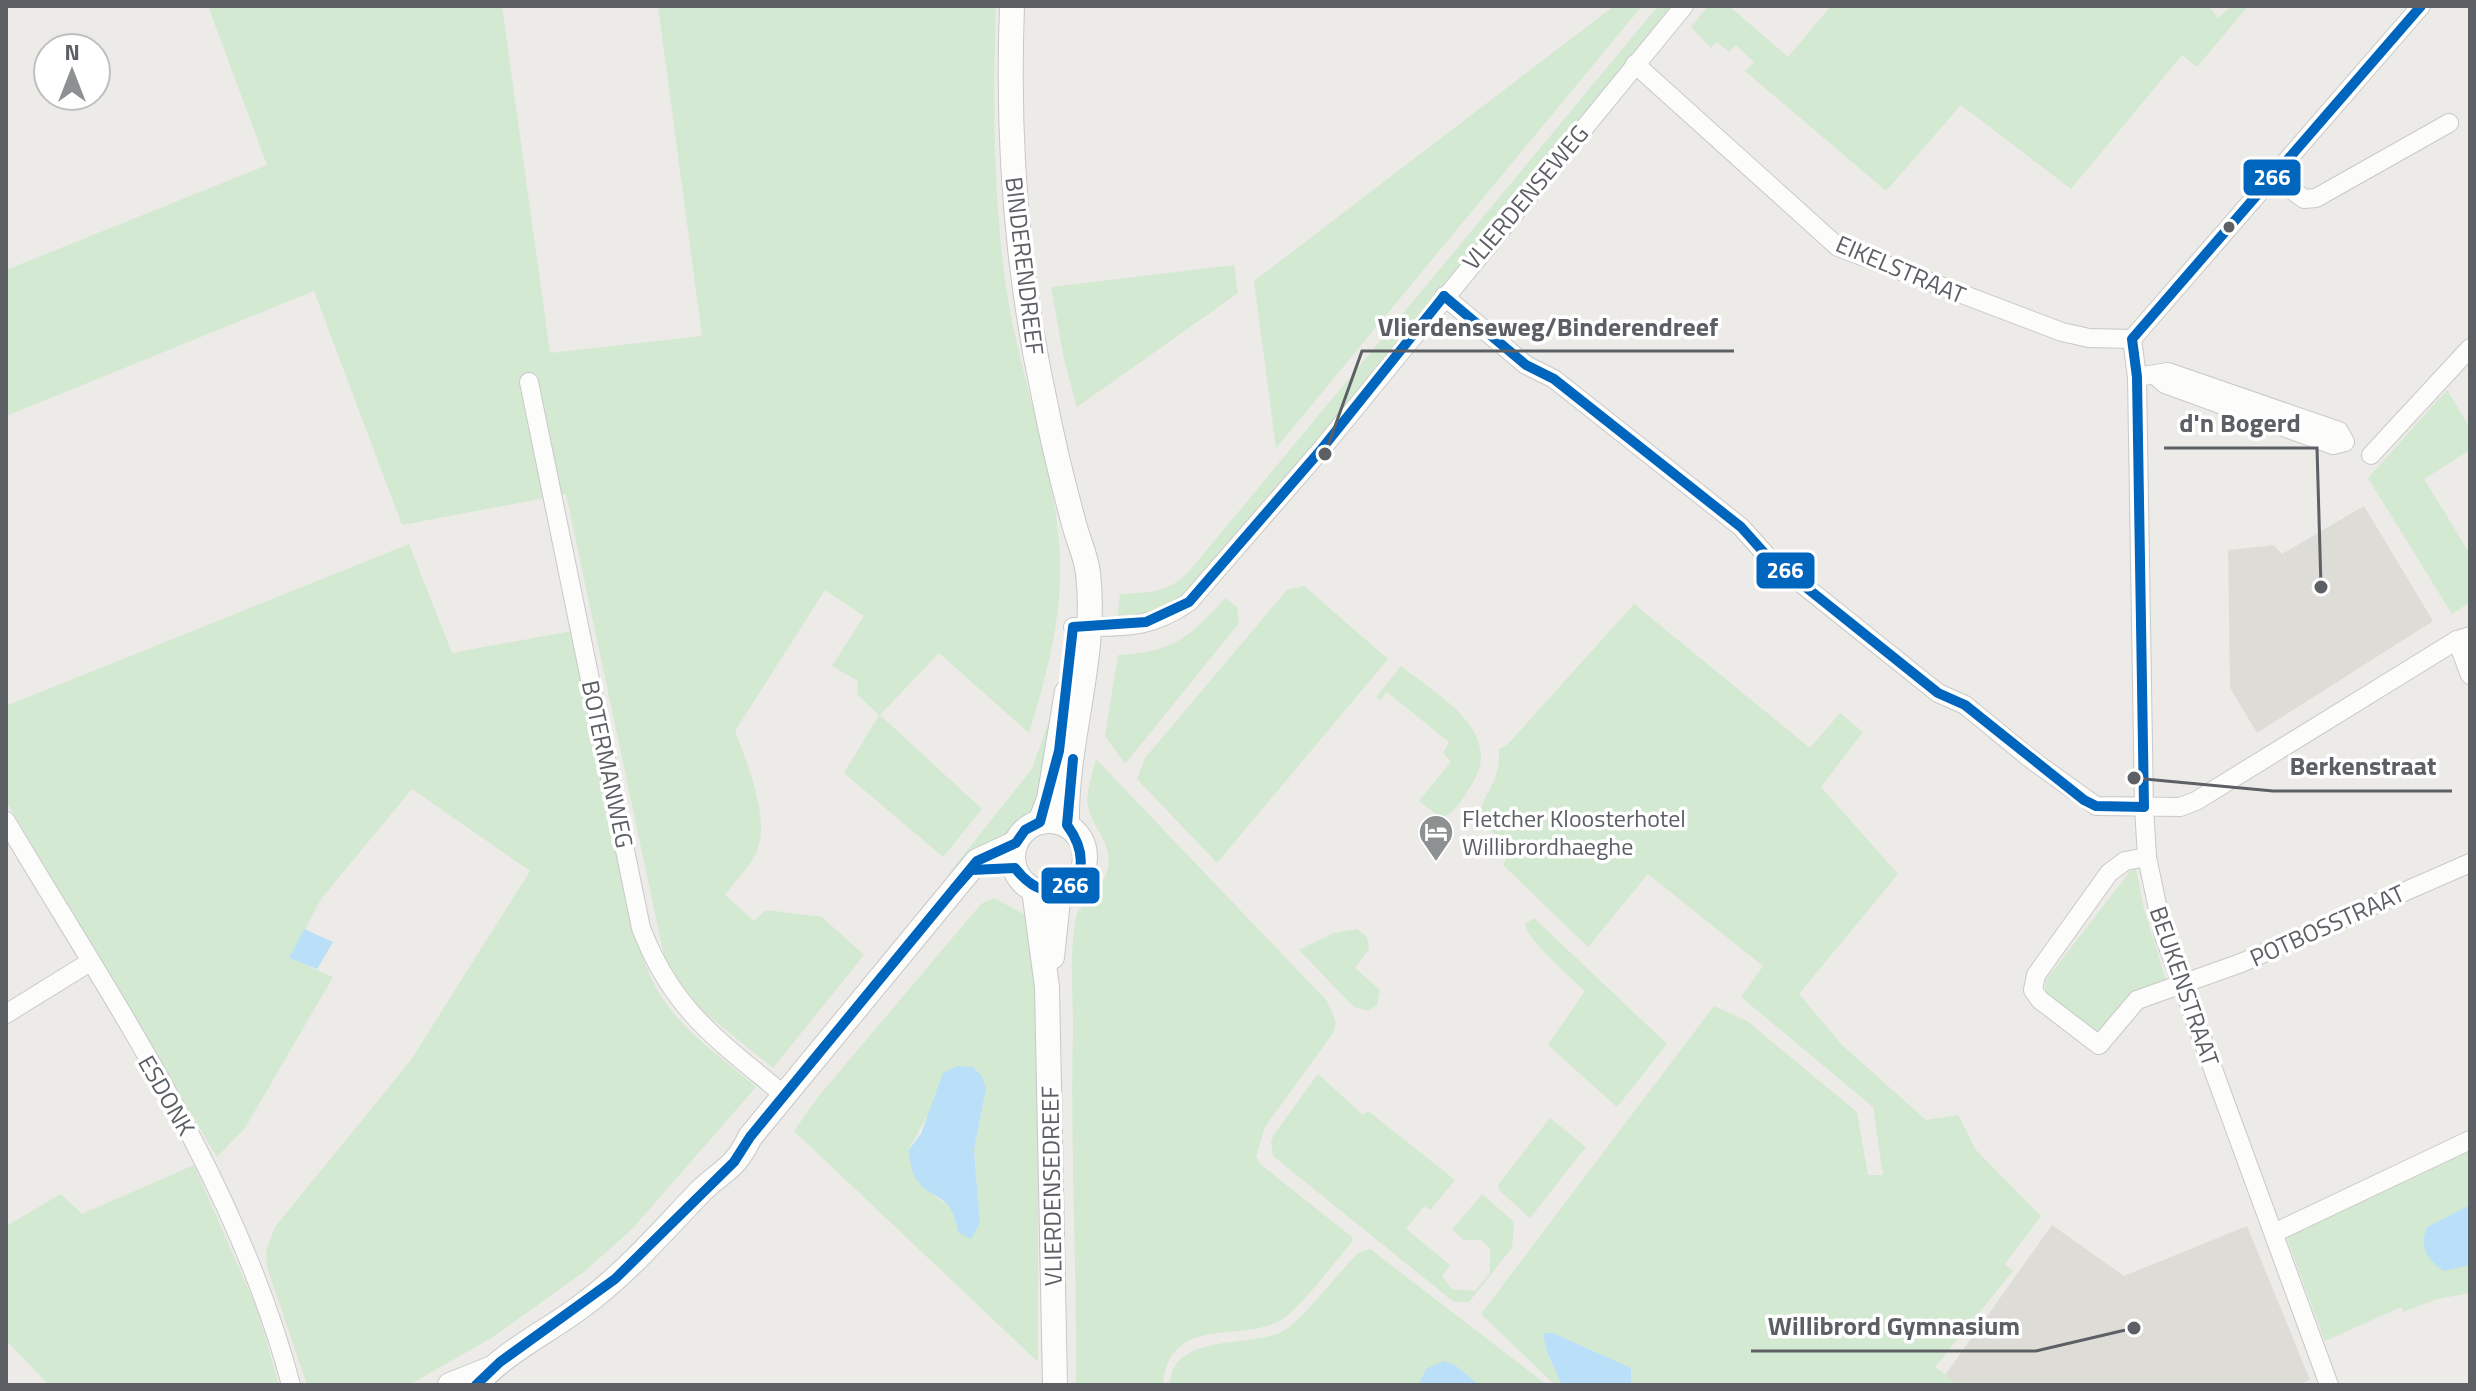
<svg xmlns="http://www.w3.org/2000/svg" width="2476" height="1391" viewBox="0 0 2476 1391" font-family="'Titillium Web',sans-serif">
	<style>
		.education { fill: #dedcd6 }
		.green { fill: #d4e9d1; fill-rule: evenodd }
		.water { fill: #badff8 }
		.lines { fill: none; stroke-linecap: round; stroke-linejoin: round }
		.street-casing { stroke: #c9c9c9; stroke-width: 20 }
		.secondary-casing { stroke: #c7c8c7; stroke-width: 26 }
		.street { stroke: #fcfcfb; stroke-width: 18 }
		.secondary { stroke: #fcfcfb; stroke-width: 24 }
		.bus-1-casing { stroke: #fff; stroke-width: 16 }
		.bus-1 { stroke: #0065bd; stroke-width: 10 }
		.bus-dot { fill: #5c6065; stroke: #fff; stroke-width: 3 }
		.labels { text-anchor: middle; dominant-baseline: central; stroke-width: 7; stroke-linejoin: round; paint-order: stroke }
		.street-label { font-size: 24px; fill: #5c6065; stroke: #fff }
		.poi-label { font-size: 24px; fill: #5c6065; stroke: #fff; text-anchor: start }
		.leader { fill: none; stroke: #5c6065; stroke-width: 3 }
		.callout-dot { fill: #5c6065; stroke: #fff; stroke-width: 3 }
		.callout-label { font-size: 26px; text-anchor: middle; font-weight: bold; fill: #5c6065; stroke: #fff; stroke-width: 7; stroke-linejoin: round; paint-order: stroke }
		.line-badge { stroke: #fff; stroke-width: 3 }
		.badge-label { font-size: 22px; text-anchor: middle; font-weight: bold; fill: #fff }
	</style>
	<rect width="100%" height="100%" fill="#ecebe7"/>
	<g class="education">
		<polygon points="2364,506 2433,621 2257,733 2230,688 2228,550 2274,545 2282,554"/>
		<polygon points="2052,1225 2124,1276 2247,1226 2310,1380 2298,1385 1938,1385"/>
	</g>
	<g class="green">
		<path d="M208,6h294l48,347 152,-17 -44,-330h338c-3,93 -3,187 10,280 13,94 57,199 54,292 -1,53 -16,106 -31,155l-90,-80 -59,62 102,94 -39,48 -99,-84 35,-58 -22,-21 1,-13 -26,-15 32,-50 -39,-26 -90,141c12,32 34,84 23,117 -5,16 -23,33 -33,47l29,26 12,-11 56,7 42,38 -91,113 -88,-71 -21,-41 -98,-462 -164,31 -88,-234 -308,125v-146l261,-105z"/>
		<polygon points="1614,6 1642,6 1276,448 1254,281"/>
		<path d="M1658,6h18l-372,455 -99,113 -39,35 -28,9 -21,1 3,-25c32,-2 48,0 71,-25z"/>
		<polygon points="1708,6 1729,6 1788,57 1831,6 2209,6 2218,18 2231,6 2248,6 2197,67 2182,55 2071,189 1961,105 1886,191 1745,71 1754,62 1736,45 1729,52 1717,42 1711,48 1691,27"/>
		<polygon points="1234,265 1238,293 1077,407 1064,359 1051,287"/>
		<polygon points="2447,390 2470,428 2470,450 2424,479 2470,554 2470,602 2452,614 2368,478"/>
		<path d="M409,544l43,109 120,-22 60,287c6,23 12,48 24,70 22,40 65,69 100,99l-124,142 -47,42 -92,66 -84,48h-102l-40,-118 -1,-16 9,-24 136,-167 119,-189 -118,-82 -91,110 -31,59 43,19 -88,151 -28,29 -211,-356v-95z"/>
		<polygon points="1304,586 1388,659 1217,863 1137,779 1145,758 1287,590"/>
		<path d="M1225,598l12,9 2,16 -114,141 -20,-28 13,-81c53,-2 73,-18 107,-57z"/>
		<path d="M1634,604l176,144 30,-35 23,19 -42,55 77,87 -99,120 43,51 84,75 32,-5 17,34 66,67 -36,48 8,7 -78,96 20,15 -2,3h-322l-1,-17 -77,-35h-9l3,19 15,33h-7l-74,-71 233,-308 33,15 110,91 11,63h15l-10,-68 -132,-110 22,-31 -115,-92 -60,73 -85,-82 7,-15c-58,-54 -9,-42 -11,-101l8,-4z"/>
		<path d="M1401,666c37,30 107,67 69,121 -8,13 -14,25 -29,31l-22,-17 32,-39 -8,-9 6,-11 -62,-50 -8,9 -2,-5z"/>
		<polygon points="1048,723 1045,778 1030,818 1008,838 966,857 949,873 1032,769"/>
		<path d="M1096,759l231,242 9,21 -3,11 -68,94 -9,29 4,8 92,73v5c-18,20 -50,65 -71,78 -40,24 -112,-7 -118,65h-87c1,-119 -6,-239 -3,-358 0,-35 -4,-75 3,-109 3,-15 27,-28 32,-50 5,-25 -15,-39 -20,-61 -3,-14 5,-34 8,-48z"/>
		<polygon points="2132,869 2136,869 2144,909 2166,980 2100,1037 2046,998 2045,981"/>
		<path d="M994,898l39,21 5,203v240l-244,-231 24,-34 163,-193zM986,1089l-12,61 6,73 -22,9c-6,-37 -14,-23 -33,-45 -7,-9 -11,-26 -17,-36l18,-33z"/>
		<path d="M1534,918l133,126 -50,63 -69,-62 37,-54c-12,-11 -60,-54 -60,-67z"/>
		<polygon points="1357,929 1367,937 1369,949 1355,968 1380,990 1377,1005 1368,1011 1354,1007 1299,950 1334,933"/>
		<polygon points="1318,1074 1363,1115 1368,1111 1455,1180 1430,1210 1424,1206 1406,1229 1450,1265 1442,1276 1452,1289 1475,1291 1490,1273 1490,1248 1481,1240 1464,1240 1452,1230 1482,1194 1514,1222 1512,1248 1469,1302 1454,1302 1273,1156 1271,1141 1275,1133"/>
		<polygon points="1550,1118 1586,1147 1530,1218 1500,1191 1498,1185"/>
		<polygon points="2470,1145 2470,1293 2437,1299 2403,1312 2401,1307 2325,1341 2285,1234"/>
		<polygon points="194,1165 257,1309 279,1385 49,1385 6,1340 6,1226 61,1194 82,1214"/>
		<path d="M1370,1249l177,136h-68l-24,-20 -29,4 -8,16h-248c1,-54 86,-36 115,-55 19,-12 55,-59 73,-77z"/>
	</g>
	<g class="water">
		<polygon points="304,929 333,942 317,969 289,958"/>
		<path d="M957,1066l16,1 9,9 4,13 -12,61 6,73 -9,16 -13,-7c-7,-44 -27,-28 -43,-55 -4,-7 -5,-19 -7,-26l13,-17 22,-61z"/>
		<path d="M2470,1205v60l-26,6c-17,-11 -25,-24 -17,-44z"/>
		<polygon points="1543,1333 1553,1333 1631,1368 1631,1385 1562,1385 1547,1352"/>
		<polygon points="1444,1361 1455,1365 1479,1385 1418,1385 1426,1369"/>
	</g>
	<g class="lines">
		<g class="street-casing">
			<g id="street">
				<polyline points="1635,64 1838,247 2062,332 2089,338 2132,339"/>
				<polyline points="2272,175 2304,199 2316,198 2449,123"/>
				<polyline points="1444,296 1526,365 1554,379 1741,527 1767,556 1938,693 1965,705 2032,760 2096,806 2180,807 2196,801 2457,640 2470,636"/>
				<polyline points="2137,377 2168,372 2339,431 2345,442 2333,445 2165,384 2155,375"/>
				<path d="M529,382l112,546c32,83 77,112 143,167"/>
				<polyline points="2371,455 2470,348"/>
				<path d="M1073,627c48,-1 74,4 116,-25l131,-151 364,-445"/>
				<polyline points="2457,640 2470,675"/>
				<path d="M6,821c107,180 231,360 285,564"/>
				<polyline points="2147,857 2125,861 2109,873 2036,975 2033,990 2040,1000 2099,1045 2137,1000 2241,963 2470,863"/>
				<polyline points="6,1014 90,962"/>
				<polyline points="2276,1232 2470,1140"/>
				<polyline points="2329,1385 2163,933 2147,857 2144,807 2137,377 2132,339 2421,6"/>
			</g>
		</g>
		<g class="secondary-casing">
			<g id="secondary">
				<path d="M1012,6c-5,131 4,262 32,391 8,41 18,83 29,123 4,18 13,35 15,53 10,85 -23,168 -21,252"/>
				<circle cx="1049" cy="857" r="36"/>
				<polyline points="1040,822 1049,799 1067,692"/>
				<polyline points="1034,890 1047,987 1055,1385"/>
				<polyline points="1052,957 1059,891"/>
				<polyline points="450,1385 490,1369"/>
				<path d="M476,1385c29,-34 72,-53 107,-80 45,-33 80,-75 119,-115 22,-21 33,-21 48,-53l227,-276 39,-18"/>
			</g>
		</g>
		<use href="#street" class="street"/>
		<use href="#secondary" class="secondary"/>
		<g class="bus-1-casing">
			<g id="bus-1">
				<polyline points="1444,296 1526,365 1554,379 1741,527 1767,556 1938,693 1965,705 2084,800 2096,806 2144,807"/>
				<polyline points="2144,807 2137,377 2132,339 2421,6"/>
				<path d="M955,888l16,-18 44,-2c39,51 91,10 52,-43l6,-66"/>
				<polyline points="476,1385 500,1362 615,1279 734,1162 750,1137 977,861 1016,843 1025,830 1040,822 1059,751 1073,627 1146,622 1189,602 1320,451 1444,296"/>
			</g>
		</g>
		<use href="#bus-1" class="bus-1"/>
	</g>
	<defs>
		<g id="hotel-pin" transform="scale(1.8)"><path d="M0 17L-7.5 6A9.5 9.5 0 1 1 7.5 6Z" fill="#8e9192" stroke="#fff"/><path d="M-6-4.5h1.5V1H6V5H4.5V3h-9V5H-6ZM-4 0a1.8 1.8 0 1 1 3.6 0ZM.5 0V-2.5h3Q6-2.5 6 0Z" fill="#fff"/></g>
	</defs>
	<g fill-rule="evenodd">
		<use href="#hotel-pin" x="1436" y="832"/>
	</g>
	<circle class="bus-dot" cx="2229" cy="227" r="7"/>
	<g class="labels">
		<g class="street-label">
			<text transform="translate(1525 197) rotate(-50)">VLIERDENSEWEG</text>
			<text transform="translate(1025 266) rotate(83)">BINDERENDREEF</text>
			<text transform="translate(1901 269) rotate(23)">EIKELSTRAAT</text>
			<text transform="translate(608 764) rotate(78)">BOTERMANWEG</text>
			<text transform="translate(2327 925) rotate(-24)">POTBOSSTRAAT</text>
			<text transform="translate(2185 986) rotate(71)">BEUKENSTRAAT</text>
			<text transform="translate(167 1095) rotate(60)">ESDONK</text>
			<text transform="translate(1051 1186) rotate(-91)">VLIERDENSEDREEF</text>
		</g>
		<g class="poi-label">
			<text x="1462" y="818">Fletcher Kloosterhotel<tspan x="1462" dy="28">Willibrordhaeghe</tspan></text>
		</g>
	</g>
	<path class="leader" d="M1325 454L1362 351H1734M2321 587L2317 448H2164M2134 778L2273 791H2452M2134 1328L2036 1351H1751"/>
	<g class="callout-dot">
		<circle cx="1325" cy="454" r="8"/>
		<circle cx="2321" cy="587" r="8"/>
		<circle cx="2134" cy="778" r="8"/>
		<circle cx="2134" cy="1328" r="8"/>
	</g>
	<g class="callout-label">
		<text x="1548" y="336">Vlierdenseweg/Binderendreef</text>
		<text x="2240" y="432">d'n Bogerd</text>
		<text x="2363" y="775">Berkenstraat</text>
		<text x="1894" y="1335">Willibrord Gymnasium</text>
	</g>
	<g class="line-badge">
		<rect x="2242" y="158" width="60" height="39" rx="8" fill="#0065bd"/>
		<rect x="1755" y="551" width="61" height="39" rx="8" fill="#0065bd"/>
		<rect x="1040" y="866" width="61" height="39" rx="8" fill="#0065bd"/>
	</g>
	<g class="badge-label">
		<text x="2272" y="185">266</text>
		<text x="1785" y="578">266</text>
		<text x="1070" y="893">266</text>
	</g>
	<rect width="2476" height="1391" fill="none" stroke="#5c6065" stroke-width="16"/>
	<g transform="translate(72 72)"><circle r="38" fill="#ffffff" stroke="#bebfc1" stroke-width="2"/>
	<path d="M0-6L14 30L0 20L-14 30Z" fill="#8e9192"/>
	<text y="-12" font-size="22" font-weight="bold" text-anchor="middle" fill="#5c6065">N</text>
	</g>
</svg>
